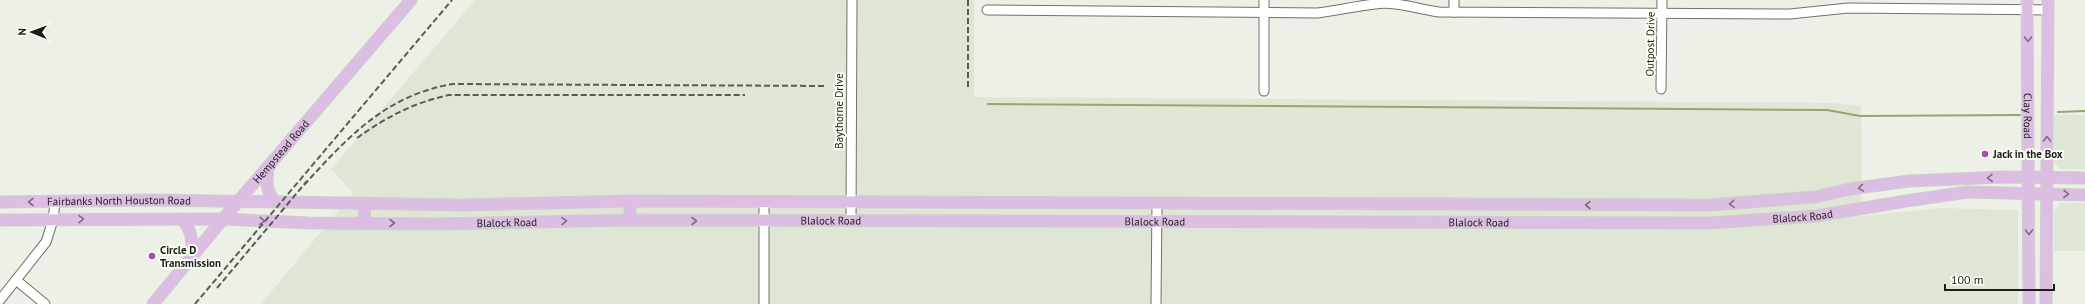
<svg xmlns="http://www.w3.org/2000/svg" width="2085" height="304" viewBox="0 0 2085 304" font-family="'PT Sans',sans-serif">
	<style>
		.built { fill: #e0e6d6 }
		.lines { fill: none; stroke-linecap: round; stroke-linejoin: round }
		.stream { stroke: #92a76f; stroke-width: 2 }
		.minor-casing { stroke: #6f736a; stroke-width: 11 }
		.major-casing { stroke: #cdcecd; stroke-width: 13 }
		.minor { stroke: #fff; stroke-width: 9 }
		.major { stroke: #dcbee3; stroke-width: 11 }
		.rail { stroke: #595b57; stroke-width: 2; stroke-dasharray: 6 3; stroke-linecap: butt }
		.oneway { stroke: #7c6e7f }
		.poi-dot { fill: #a54cb9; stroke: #fafef4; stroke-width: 1.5 }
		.labels { text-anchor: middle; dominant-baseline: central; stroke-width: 4; stroke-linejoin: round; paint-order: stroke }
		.street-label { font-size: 11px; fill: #1d1e1b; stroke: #fafef4 }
		.poi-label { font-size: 11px; font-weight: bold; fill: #1d1e1b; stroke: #fafef4; text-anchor: start }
	</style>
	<rect width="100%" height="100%" fill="#ecf0e7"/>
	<g class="built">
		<polygon points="475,0 974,0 974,97 1832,103 1861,106 1862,216 1940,208 2018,210 2018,304 261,304 353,193 331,169"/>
		<polygon points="2054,115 2085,115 2085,169 2061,169 2054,163"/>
		<polygon points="2061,203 2085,203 2085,251 2054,251 2054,211"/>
	</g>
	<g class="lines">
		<g class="stream">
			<polyline points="988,104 1827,110 1860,116 2020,115"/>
			<polyline points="2058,112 2085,111"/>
		</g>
		<g class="minor-casing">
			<g id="minor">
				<path d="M987,10l330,3c19,-2 38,-7 58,-9 21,-3 43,5 64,8l351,2 58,-6 200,2"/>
				<polyline points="1454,12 1454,0"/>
				<polyline points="1661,89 1662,0"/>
				<polyline points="1264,91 1264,0"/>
				<polyline points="851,221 852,0"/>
				<polyline points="16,280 45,304"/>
				<polyline points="0,300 46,242 53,220 55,202"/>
				<polyline points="764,304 764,202"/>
				<polyline points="1156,304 1157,203"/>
			</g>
		</g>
		<g class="major-casing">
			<g id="major">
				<path id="s1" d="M2027,0l2,304"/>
				<path d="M268,167c-1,15 -3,23 7,35"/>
				<path id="s2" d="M0,202l154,-2 309,5 167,-4 1079,4 106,-8 35,-8 59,-8 93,-4 83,1"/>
				<path d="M182,219c10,11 10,22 11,36"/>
				<path id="s3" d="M0,220l223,-1 86,4 126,1 195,-4 1078,3 108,-7 90,-15 62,-9 117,3"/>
				<polyline points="630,220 630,201"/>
				<polyline points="364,223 365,203"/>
				<path id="s4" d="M153,304l70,-85 188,-219"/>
				<polyline points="2046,304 2048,0"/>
			</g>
		</g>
		<use href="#minor" class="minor"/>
		<use href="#major" class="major"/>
		<g class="rail">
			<polyline points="968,87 968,0"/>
			<path d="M357,138c31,-22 56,-35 92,-43h296"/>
			<path d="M304,185c44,-48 82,-90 149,-101l372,2"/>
			<polyline points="217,288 307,181"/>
			<polyline points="195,304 452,0"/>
		</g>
	</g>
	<defs><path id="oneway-chevron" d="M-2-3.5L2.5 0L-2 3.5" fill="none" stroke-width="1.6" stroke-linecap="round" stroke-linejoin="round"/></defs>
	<g class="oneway">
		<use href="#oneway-chevron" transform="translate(2028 39) rotate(89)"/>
		<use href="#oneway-chevron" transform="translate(2047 139) rotate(-90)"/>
		<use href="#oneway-chevron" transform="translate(1990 178) rotate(178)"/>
		<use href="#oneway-chevron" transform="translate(1861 188) rotate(171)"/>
		<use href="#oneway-chevron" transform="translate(2066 194) rotate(1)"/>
		<use href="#oneway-chevron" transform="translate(31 202) rotate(180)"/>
		<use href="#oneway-chevron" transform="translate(1732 204) rotate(176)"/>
		<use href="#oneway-chevron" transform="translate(1588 205) rotate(-180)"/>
		<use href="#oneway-chevron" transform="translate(81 219) rotate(-1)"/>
		<use href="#oneway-chevron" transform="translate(262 221) rotate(3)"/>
		<use href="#oneway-chevron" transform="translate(564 221) rotate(-2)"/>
		<use href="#oneway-chevron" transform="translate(694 221)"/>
		<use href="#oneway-chevron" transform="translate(392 223)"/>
		<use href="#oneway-chevron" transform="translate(2029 232) rotate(90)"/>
	</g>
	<g class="poi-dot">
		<circle cx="1985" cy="154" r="4"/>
		<circle cx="152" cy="256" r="4"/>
	</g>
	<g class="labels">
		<g class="street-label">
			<text transform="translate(1650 44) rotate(-89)">Outpost Drive</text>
			<text transform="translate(839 111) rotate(-90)">Baythorne Drive</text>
			<text stroke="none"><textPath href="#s1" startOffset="116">Clay Road</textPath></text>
			<text stroke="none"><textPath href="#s4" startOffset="199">Hempstead Road</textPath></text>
			<text stroke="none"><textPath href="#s2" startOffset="119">Fairbanks North Houston Road</textPath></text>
			<text stroke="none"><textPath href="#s3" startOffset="1803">Blalock Road</textPath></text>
			<text stroke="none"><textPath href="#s3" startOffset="831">Blalock Road</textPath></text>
			<text stroke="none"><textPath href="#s3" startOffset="1155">Blalock Road</textPath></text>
			<text stroke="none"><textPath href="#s3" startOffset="507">Blalock Road</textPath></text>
			<text stroke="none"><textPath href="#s3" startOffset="1479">Blalock Road</textPath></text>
		</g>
		<g class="poi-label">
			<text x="1993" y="154">Jack in the Box</text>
			<text x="160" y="250">Circle D<tspan x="160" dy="13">Transmission</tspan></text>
		</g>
	</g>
	<g transform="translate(32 32) rotate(271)" stroke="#fafef4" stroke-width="3" paint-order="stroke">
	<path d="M0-3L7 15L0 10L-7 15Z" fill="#1d1e1b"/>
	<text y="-6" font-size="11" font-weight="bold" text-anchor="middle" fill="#1d1e1b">N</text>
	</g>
	<path d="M1945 284v6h109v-6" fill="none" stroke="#1d1e1b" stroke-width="2"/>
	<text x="1951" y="284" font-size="12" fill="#1d1e1b" stroke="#fafef4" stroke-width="3" paint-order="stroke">100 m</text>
</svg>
